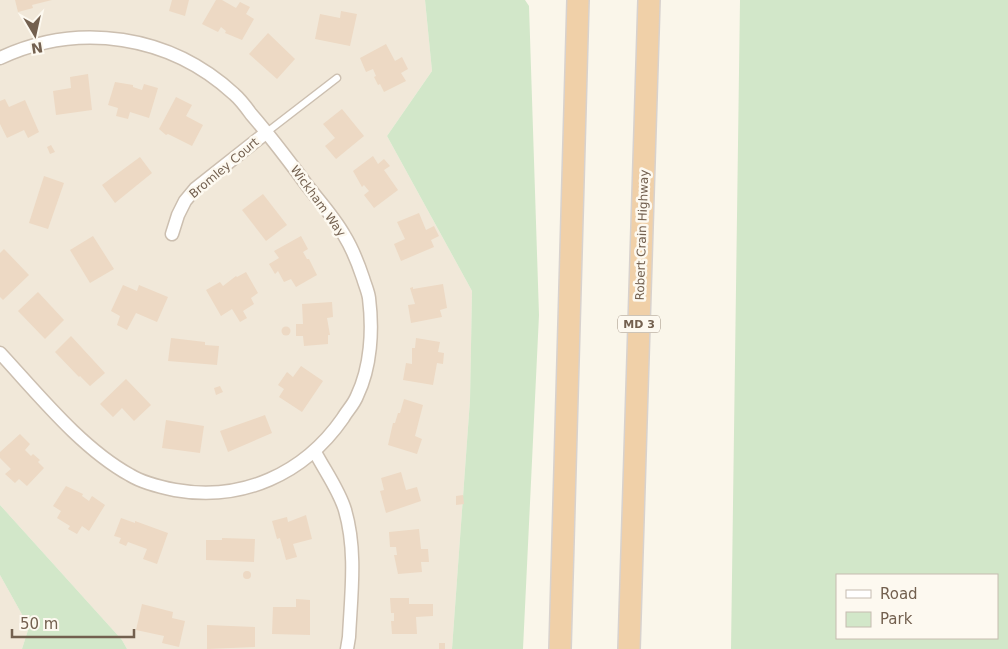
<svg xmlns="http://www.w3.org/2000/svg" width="1008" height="649" viewBox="0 0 1008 649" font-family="'DejaVu Sans',sans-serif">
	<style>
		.residential { fill: #f1e8d9 }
		.green { fill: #d2e7c9; fill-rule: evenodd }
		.building { fill: #edd9c4 }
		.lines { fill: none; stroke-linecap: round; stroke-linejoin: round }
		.service-casing { stroke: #ccbfb0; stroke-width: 9 }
		.minor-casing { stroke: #ccbfb0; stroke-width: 15 }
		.trunk-casing { stroke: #d8d2ce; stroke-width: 24 }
		.service { stroke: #fff; stroke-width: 6 }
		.minor { stroke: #fff; stroke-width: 12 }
		.trunk { stroke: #f0d0a8; stroke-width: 21 }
		.labels { text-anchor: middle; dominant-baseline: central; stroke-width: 5; stroke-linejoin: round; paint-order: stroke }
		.shield { fill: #fdf9f0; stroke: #9c8e7f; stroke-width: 1 }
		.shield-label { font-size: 11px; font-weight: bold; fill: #73604f }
		.street-label { font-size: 12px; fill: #73604f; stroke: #fdf9f0 }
	</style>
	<rect width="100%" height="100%" fill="#faf6ea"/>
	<g class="residential">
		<polygon points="0,0 425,0 432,71 387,136 472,291 470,400 452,649 127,649 122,640 0,505"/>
		<polygon points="0,575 29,627 22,649 0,649"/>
	</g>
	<g class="green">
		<polygon points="425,0 525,0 529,6 539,315 523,649 452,649 470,400 472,291 387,136 432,71"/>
		<path d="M740,0h268v649h-277zM837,575h160v63h-160z"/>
		<polygon points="0,505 122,640 127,649 22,649 29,627 0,575"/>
	</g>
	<g class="building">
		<polygon points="15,0 52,0 32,5 33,8 18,12"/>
		<polygon points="172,0 189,0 185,16 169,11"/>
		<polygon points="216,0 222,0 236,8 240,2 250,7 246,14 254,19 242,40 225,33 226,31 221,27 218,32 202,24"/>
		<polygon points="341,11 357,14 350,46 315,39 320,14 340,18"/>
		<polygon points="268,33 295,59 277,79 249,54"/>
		<polygon points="386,44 395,61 402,57 408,69 401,73 406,81 384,92 380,84 378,85 374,77 376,76 373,69 366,72 360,58"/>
		<polygon points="88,74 92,110 56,115 53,91 71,88 70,77"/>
		<polygon points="115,82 133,85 133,87 142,90 144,84 158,88 149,118 130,112 128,119 116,116 118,108 108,105"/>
		<polygon points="176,97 192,105 186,116 203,125 192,146 168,134 166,135 159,129"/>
		<polygon points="5,99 9,107 25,100 39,132 28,138 24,130 7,138 0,124 0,101"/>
		<polygon points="342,109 364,136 336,159 325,146 335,138 323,124"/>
		<polygon points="51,145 55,152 50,154 47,147"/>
		<polygon points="373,156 378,164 384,159 390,166 384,170 398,190 374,208 364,195 369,191 364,185 362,187 353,171"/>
		<polygon points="140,157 152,173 115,203 102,185"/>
		<polygon points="44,176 64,183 48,229 29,223"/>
		<polygon points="263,194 287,225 266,241 242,210"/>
		<polygon points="419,213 426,230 434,226 439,236 431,240 434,247 401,261 394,244 405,239 397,222"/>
		<polygon points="93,236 114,269 90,283 70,250"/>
		<polygon points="301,236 308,249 303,252 307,259 309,259 317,275 296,287 291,279 284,282 278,271 275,274 269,264 279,258 274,251"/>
		<polygon points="4,249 29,275 3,300 0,297 0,253"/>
		<polygon points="246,272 258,293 251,298 254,304 243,311 247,318 240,322 232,309 221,316 206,290 220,282 223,286 236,276 237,277"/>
		<polygon points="443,284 447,308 440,310 442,317 411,323 408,305 415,304 410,288 413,287 413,289"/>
		<polygon points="123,285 137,291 139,285 168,297 157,322 136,313 127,330 117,325 120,316 111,311"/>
		<polygon points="38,292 64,320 45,339 18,311"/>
		<polygon points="332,302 333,317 327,318 330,335 328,335 328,344 304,346 303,336 296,336 296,324 303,324 302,304"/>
		<circle cx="286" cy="331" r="4.5"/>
		<polygon points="71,336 105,373 90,386 80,376 79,377 55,352"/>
		<polygon points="171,338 205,342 205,345 219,346 217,365 168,361"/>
		<polygon points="416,338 440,342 438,352 444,353 443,364 437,363 433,385 403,380 406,363 412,364 412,348 415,348"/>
		<polygon points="301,366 323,381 302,412 279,397 284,389 278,385 287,372 293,377"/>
		<polygon points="126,379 151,405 134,421 122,408 113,417 100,404"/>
		<polygon points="220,386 223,392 216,395 214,388"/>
		<polygon points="404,399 423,405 415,436 422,439 417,454 388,445 393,423 395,423 398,413 400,413"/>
		<polygon points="265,415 272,433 228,452 220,431"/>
		<polygon points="166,420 204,426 200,453 162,448"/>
		<polygon points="20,434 30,444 25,450 31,456 33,454 40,460 38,462 44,468 27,486 19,479 15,483 5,474 11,469 0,458 0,452"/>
		<polygon points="401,472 406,490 417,487 421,501 386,513 380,491 384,490 381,478"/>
		<polygon points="66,486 83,494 82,496 89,501 92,496 105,505 89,531 82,526 77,534 68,529 70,526 57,518 61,511 53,506"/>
		<polygon points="463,495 464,504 456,505 456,496"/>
		<polygon points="306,515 312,539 293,544 297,557 286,560 280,538 277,539 272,521 287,517 288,522"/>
		<polygon points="121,518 135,523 135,521 168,533 157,564 143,559 147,549 128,542 126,546 119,543 121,538 114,536"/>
		<polygon points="419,529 421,549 428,549 429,562 421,562 422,572 398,574 394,555 397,555 396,547 390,547 389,532"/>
		<polygon points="222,538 255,539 254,562 206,560 206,540 222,540"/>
		<circle cx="247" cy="575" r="4"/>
		<polygon points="390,598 409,598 409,604 433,604 433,616 416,617 417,634 392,634 391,621 394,621 394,613 391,613"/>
		<polygon points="296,599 310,600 310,635 272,634 273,607 296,607"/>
		<polygon points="142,604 173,612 172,618 185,621 179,647 162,643 164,636 136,630"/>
		<polygon points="207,625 255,627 255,647 207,649"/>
		<rect x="439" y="643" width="6" height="6"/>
	</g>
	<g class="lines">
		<g class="service-casing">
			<polyline id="service" points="267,132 337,78"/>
		</g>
		<g class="minor-casing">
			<g id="minor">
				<path d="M0,58c79,-37 170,-23 234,36 7,6 12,13 17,20 20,23 38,47 55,70 13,17 28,33 38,51 8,13 14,28 19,43 2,7 5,13 6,20 4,32 2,69 -12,98 -3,8 -10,15 -14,22 -39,56 -101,84 -168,72 -15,-3 -32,-7 -45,-15 -49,-27 -92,-81 -130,-122"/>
				<polyline points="172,234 178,215 185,201 195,189 267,132"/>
				<path d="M315,452c10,19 24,38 30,58 12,41 6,85 4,127l-2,12"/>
			</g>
		</g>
		<g class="trunk-casing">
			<g id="trunk">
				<polyline points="560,649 578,0"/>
				<polyline points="629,649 649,0"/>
			</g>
		</g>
		<use href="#service" class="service"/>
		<use href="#minor" class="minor"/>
		<use href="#trunk" class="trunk"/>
	</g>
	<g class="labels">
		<rect class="shield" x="618" y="315.5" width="42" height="17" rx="4"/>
		<g class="shield-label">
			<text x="639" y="324">MD 3</text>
		</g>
		<g class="street-label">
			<text transform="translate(224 168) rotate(-40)">Bromley Court</text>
			<text transform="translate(318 201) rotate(54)">Wickham Way</text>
			<text transform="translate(642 235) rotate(-88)">Robert Crain Highway</text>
		</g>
	</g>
	<rect x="836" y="574" width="162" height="65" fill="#fdf9f0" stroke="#c6bcb0"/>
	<rect x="846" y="590" width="25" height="8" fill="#ffffff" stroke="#c6bcb0"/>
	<text x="880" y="599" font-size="15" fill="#73604f">Road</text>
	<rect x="846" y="612" width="25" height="15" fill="#d2e7c9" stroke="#c6bcb0"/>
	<text x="880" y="624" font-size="15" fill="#73604f">Park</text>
	<g transform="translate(35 35) rotate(171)" stroke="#fdf9f0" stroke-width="4" paint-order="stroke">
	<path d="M0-4L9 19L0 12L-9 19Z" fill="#73604f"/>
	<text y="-8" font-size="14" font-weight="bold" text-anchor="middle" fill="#73604f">N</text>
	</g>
	<path d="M12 629v8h122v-8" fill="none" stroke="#73604f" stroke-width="2.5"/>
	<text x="20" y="629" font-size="15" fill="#73604f" stroke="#fdf9f0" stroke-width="4" paint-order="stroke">50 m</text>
</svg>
